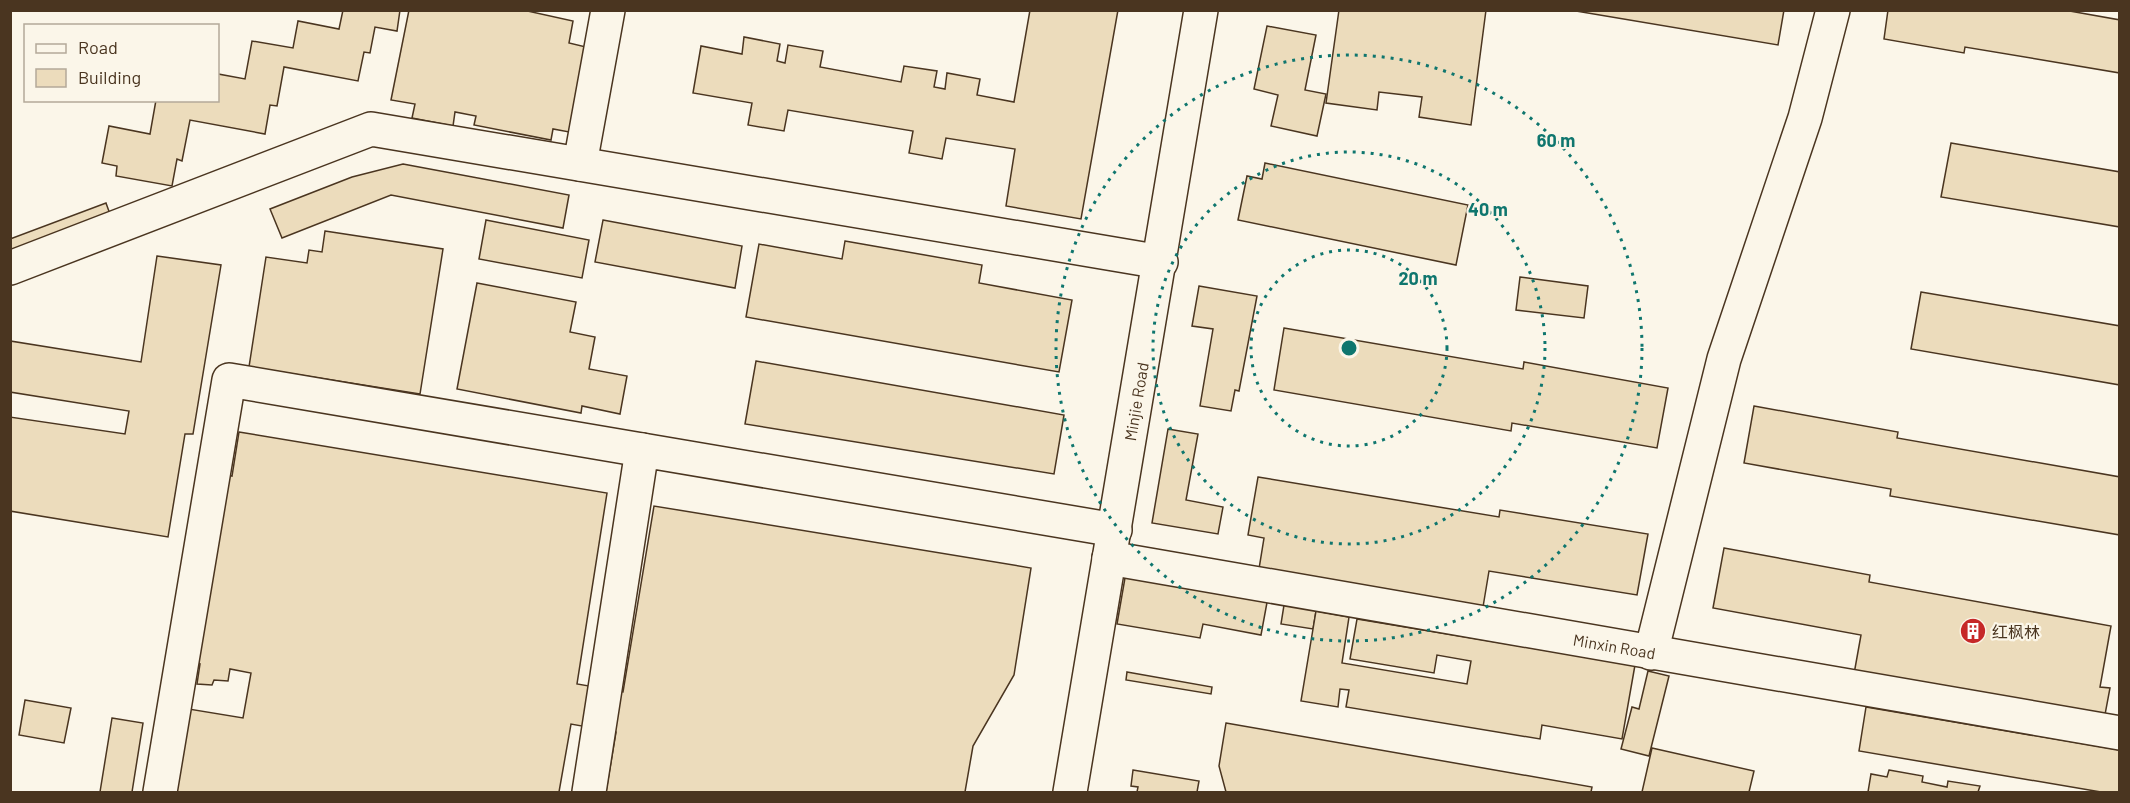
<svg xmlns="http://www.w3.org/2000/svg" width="2130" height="803" viewBox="0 0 2130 803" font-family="Barlow,'Noto Sans SC',sans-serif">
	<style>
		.building { fill: #ecdcbc; stroke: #4a3520; stroke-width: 1.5 }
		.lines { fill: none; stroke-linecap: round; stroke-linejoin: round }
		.minor-casing { stroke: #4a3520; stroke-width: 36 }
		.minor { stroke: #fbf6e9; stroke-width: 33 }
		.ring { fill: none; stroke: #0f766e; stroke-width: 3; stroke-dasharray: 3 6 }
		.labels { text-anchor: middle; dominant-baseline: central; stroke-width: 4.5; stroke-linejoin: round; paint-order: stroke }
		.street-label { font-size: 16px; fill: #4a3520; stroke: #fbf6e9 }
		.poi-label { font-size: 16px; fill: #4a3520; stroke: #fbf6e9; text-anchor: start }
		.centre { fill: #0f766e; stroke: #fbf6e9; stroke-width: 3 }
		.ring-label { font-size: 18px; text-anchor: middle; font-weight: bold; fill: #0f766e; stroke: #fbf6e9; stroke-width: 4.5; stroke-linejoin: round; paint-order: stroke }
	</style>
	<rect width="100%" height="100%" fill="#fbf6e9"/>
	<g class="building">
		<polygon points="343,10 400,10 397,31 375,27 370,53 364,52 358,81 284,67 277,106 270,105 265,134 190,120 182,161 177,159 172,186 116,176 117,166 102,163 109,126 150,134 156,100 218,100 218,74 245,79 252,41 293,48 298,21 339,29"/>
		<polygon points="409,10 523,10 573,21 569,43 586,47 569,132 553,129 551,140 474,125 476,116 455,112 453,126 412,118 415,104 391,100"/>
		<polygon points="1030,10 1118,10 1081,219 1006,206 1015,149 946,138 942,159 909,153 913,131 788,110 784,131 748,125 752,103 693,93 701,46 742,54 744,37 780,44 777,61 785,63 788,45 823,51 820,67 901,82 904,66 937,71 934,87 945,89 947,73 980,79 977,95 1014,102"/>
		<polygon points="1339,10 1486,10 1471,125 1419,117 1422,97 1379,92 1377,110 1326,103"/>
		<polygon points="1570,10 1784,10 1778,45"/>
		<polygon points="1888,10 2064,10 2120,20 2120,73 1965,47 1964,53 1884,39"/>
		<polygon points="1267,26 1316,35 1305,90 1326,94 1317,136 1271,126 1278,95 1254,89"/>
		<polygon points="1951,143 2120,172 2120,227 1941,197"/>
		<polygon points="1265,163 1468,205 1456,265 1238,220 1247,176 1262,179"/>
		<polygon points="403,164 569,195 563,228 391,195 282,238 270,209 352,177"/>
		<polygon points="106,203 116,231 10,272 10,239"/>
		<polygon points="486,220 589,240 582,278 479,259"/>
		<polygon points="603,220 742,246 735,288 595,262"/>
		<polygon points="325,231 443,249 420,394 249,367 266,257 307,263 309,250 322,252"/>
		<polygon points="845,241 982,265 979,283 1072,300 1059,372 746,317 759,244 842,259"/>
		<polygon points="157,256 221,265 193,434 185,434 168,537 10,511 10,417 125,434 129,411 10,392 10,341 141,362"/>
		<polygon points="1520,277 1588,286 1584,318 1516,310"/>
		<polygon points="477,283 576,302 570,332 595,337 589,369 627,376 620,414 582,406 581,413 457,389"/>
		<polygon points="1199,286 1257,296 1239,391 1235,390 1231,411 1200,406 1213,329 1192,326"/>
		<polygon points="1921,292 2120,326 2120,385 1911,349"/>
		<polygon points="1284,328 1523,369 1524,362 1668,388 1657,448 1512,423 1511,431 1274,390"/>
		<polygon points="756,361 1064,415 1054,474 745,424"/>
		<polygon points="1754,406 1898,432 1897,438 2120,477 2120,535 1890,496 1891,489 1744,463"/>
		<polygon points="1168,429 1198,434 1186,500 1223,507 1218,534 1152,523"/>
		<polygon points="239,432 607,493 577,684 623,692 654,506 1031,568 1014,675 973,746 965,792 606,792 616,732 571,724 559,792 175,792 189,709 243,718 251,673 230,669 228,681 214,680 212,685 197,684 200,664 186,662 217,473 232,476"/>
		<polygon points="1258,477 1499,517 1500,510 1648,534 1637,595 1489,571 1483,607 1259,569 1264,538 1248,535"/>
		<polygon points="1724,548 1870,575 1869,582 2111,626 2100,687 2110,688 2104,720 1854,674 1861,635 1713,608"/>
		<polygon points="1126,572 1268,597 1261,635 1203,624 1200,638 1117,624"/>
		<polygon points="1285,599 1317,605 1313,629 1281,624"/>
		<polygon points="1316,611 1349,617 1342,663 1467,684 1471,661 1437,655 1434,673 1350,659 1357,619 1635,665 1622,739 1542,725 1540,739 1346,707 1349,690 1340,689 1338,707 1301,701"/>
		<polygon points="1648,671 1669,676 1649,756 1621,749 1632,707 1639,709"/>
		<polygon points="1127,672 1212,687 1211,694 1126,680"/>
		<polygon points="25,700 71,708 64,743 19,735"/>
		<polygon points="1866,707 2120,750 2120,792 2101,792 1859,751"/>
		<polygon points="112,718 143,723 132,792 100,792"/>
		<polygon points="1226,723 1592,787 1591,792 1226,792 1219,766"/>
		<polygon points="1652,748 1754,771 1749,792 1642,792"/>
		<polygon points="1133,770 1199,781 1197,792 1137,792 1138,787 1131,786"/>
		<polygon points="1889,770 1923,776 1922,782 1947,787 1948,781 1980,786 1978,792 1868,792 1871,774 1887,777"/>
	</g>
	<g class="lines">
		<g class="minor-casing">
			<g id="minor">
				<polyline points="580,164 608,10"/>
				<polyline points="10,268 371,129 1161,262"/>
				<path id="s1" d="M1109,558l1011,175"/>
				<polyline points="1651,653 1724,359 1805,118 1833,10"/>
				<polyline points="160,792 229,380 642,450"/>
				<polyline points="589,792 642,450 1115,530"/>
				<path id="s2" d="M1070,792l131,-782"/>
			</g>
		</g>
		<use href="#minor" class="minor"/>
	</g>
	<g class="ring">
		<circle cx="1349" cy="348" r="98"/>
		<circle cx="1349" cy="348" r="196"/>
		<circle cx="1349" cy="348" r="293"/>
	</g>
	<defs>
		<g id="building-disc" transform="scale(1.35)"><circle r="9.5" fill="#c62828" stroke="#fbf6e9"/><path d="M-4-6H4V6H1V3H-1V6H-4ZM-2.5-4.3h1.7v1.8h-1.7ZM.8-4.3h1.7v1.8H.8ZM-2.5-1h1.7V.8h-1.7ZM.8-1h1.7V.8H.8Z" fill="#fff"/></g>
	</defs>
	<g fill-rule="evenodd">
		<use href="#building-disc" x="1973" y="631"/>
	</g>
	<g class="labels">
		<g class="street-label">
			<text stroke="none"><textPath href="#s2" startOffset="396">Minjie Road</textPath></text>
			<text stroke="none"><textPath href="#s1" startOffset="513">Minxin Road</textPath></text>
		</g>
		<g class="poi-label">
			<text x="1992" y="631">红枫林</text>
		</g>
	</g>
	<circle cx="1349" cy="348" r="9" class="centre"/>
	<g class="ring-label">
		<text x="1556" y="147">60 m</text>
		<text x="1488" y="216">40 m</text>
		<text x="1418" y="285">20 m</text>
	</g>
	<rect width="2130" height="803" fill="none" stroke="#4a3520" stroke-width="24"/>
	<rect x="24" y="24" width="195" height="78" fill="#fbf6e9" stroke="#b4a999" stroke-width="1.5"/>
	<rect x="36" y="44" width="30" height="9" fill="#fbf6e9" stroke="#b4a999" stroke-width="1.5"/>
	<text x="78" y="54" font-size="18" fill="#4a3520">Road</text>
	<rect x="36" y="69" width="30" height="18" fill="#ecdcbc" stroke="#b4a999" stroke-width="1.5"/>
	<text x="78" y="84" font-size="18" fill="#4a3520">Building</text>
</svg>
